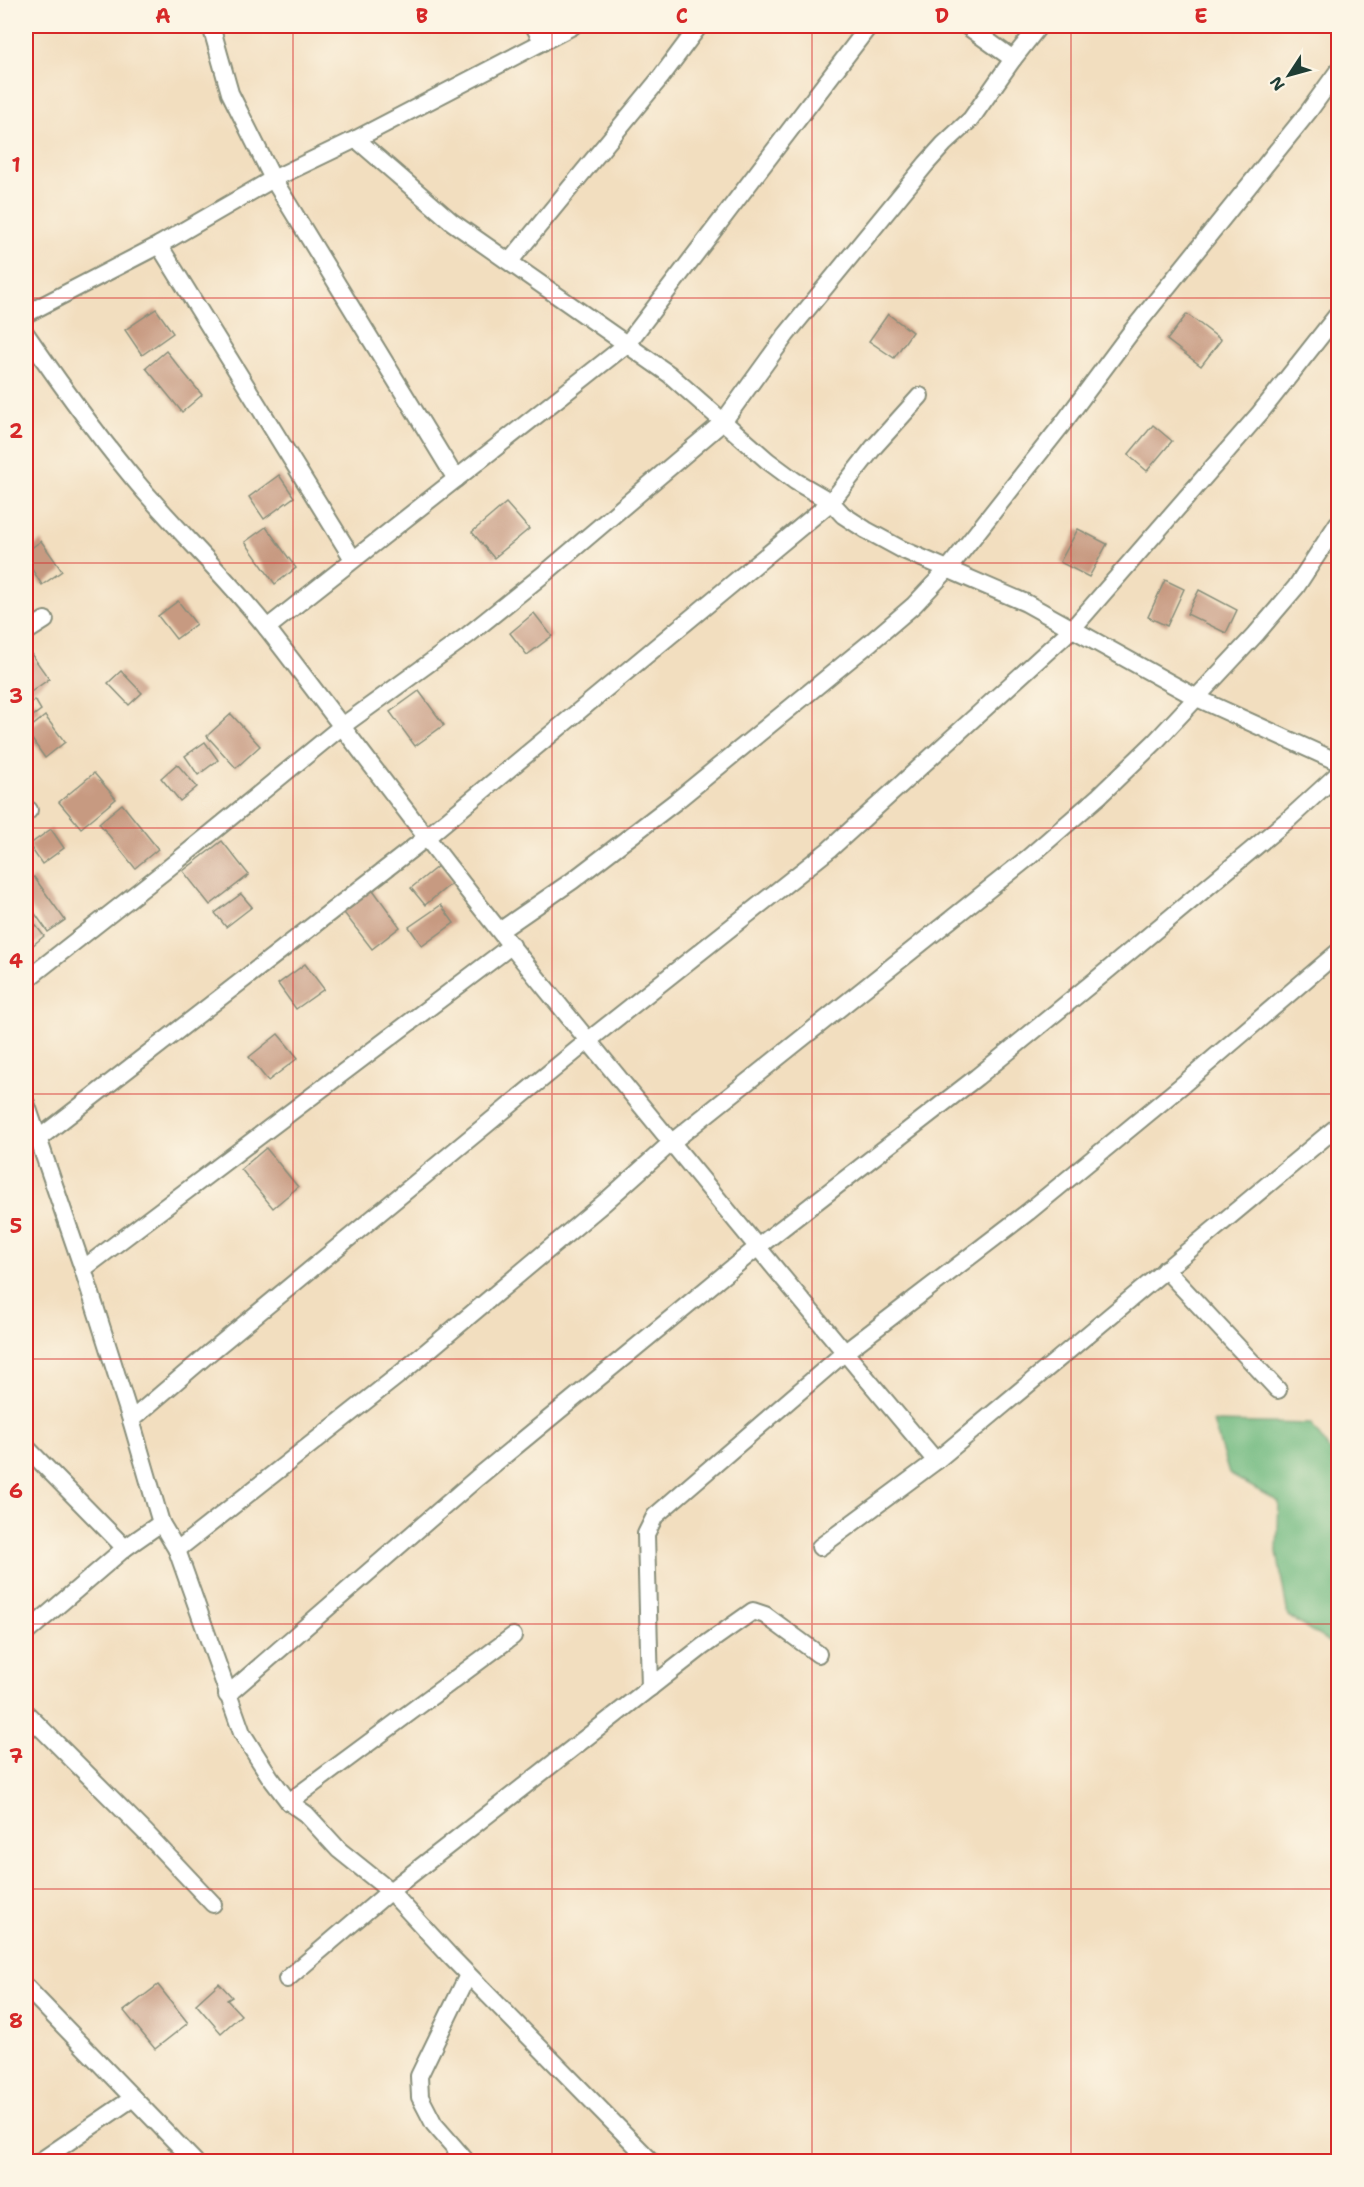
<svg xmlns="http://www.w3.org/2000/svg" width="1364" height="2187" viewBox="0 0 1364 2187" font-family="'Shantell Sans',sans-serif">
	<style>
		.forest { fill: #71ba80; stroke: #487c5a; stroke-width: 1.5 }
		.building { fill: #c79a81 }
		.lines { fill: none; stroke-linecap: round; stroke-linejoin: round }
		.minor-casing { stroke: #888e7a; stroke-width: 20 }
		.minor { stroke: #fff; stroke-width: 16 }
		.grid { fill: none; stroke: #d62828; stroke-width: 1.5; stroke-opacity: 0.55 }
		.neatline { fill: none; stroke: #d62828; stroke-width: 2 }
		.grid-label { font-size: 20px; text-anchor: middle; font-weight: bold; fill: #d62828 }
	</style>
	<rect width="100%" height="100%" fill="#fcf5e5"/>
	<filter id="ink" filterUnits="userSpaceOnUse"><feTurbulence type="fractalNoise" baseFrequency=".0167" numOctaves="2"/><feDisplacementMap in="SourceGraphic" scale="12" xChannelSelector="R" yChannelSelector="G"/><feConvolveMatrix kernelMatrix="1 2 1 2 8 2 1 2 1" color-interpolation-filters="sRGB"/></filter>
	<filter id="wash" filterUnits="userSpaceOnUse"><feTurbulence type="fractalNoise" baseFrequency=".008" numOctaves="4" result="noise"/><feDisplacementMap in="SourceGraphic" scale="24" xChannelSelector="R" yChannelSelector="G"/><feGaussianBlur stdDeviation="1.35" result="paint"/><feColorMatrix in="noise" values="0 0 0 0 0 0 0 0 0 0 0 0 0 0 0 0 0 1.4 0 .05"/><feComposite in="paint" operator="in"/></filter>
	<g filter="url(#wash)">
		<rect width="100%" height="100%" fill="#f2debf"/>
		<polygon class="forest" points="1213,1422 1311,1424 1338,1463 1338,1648 1288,1616 1277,1552 1279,1502 1229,1474"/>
		<g id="blocks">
			<g class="building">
				<polygon points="156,309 173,333 142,355 125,330"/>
				<polygon points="888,314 912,332 894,358 869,341"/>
				<polygon points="1187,314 1221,340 1201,366 1167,340"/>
				<polygon points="166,351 202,395 182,412 146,368"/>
				<polygon points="1153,425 1172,441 1147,471 1128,455"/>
				<polygon points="279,475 294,497 264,519 249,497"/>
				<polygon points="506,503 529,529 494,558 472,532"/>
				<polygon points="266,527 296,568 275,584 245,542"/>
				<polygon points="1078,529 1107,544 1089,577 1060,562"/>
				<polygon points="41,541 62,571 42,585 26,560 26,552"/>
				<polygon points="1165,580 1184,589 1167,626 1148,617"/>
				<polygon points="1199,590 1237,610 1226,633 1187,614"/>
				<polygon points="178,601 196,624 176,639 158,616"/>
				<polygon points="534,613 552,636 527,655 510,633"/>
				<polygon points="29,651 49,679 28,694 26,690 26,653"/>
				<polygon points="121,671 142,693 129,705 108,683"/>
				<polygon points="419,691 444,725 415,746 390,712"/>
				<polygon points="35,700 41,710 26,721 26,706"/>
				<polygon points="231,714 260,746 236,768 207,736"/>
				<polygon points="45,716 65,742 45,758 26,731"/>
				<polygon points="205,742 218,760 198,775 185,756"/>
				<polygon points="177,764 197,787 180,801 161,778"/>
				<polygon points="94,773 116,799 81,828 59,802"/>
				<polygon points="122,804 158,849 135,868 99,823"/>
				<polygon points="51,829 64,848 42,864 29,845"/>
				<polygon points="222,841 249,875 210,905 183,871"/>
				<polygon points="438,866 452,883 425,905 411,888"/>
				<polygon points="34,877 65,920 48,932 26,901 26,883"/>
				<polygon points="371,887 400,927 372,949 341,909"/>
				<polygon points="241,894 252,907 226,927 215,913"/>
				<polygon points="441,905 454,923 422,946 409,927"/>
				<polygon points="26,913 44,936 26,951"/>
				<polygon points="305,964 324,989 296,1009 278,984"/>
				<polygon points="278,1034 298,1058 268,1081 249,1057"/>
				<polygon points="266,1148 298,1187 273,1208 241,1169"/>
				<polygon points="219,1983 232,1997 227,2000 241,2015 221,2033 196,2004"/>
				<polygon points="158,1985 188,2023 155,2049 124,2011"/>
			</g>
		</g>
	</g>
	<g filter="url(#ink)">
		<use href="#blocks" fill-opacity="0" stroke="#888e7a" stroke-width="1.5"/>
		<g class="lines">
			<g class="minor-casing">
				<g id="minor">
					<polyline points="211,26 230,93 273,179 456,479"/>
					<polyline points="534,26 543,42"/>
					<polyline points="967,26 1013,59"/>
					<polyline points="356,139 452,222 669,374 768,461 795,481 831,502 843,515 866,530 901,549 1026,603 1197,698 1338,762"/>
					<polyline points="159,245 353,559"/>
					<polyline points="510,261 661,77 699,26"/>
					<polyline points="26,314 159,245 273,179 356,139 573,26"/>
					<path d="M26,334c37,54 75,107 118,157 41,47 87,91 126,141 93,121 184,245 281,363 127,156 255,312 385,466"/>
					<polyline points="267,628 627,344 869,26"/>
					<polyline points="26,632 45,620"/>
					<polyline points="26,813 29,810"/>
					<polyline points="501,930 572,881 675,802 871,642 914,605 948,569 1064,422 1131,332 1309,111 1338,71"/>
					<polyline points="26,980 166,870 341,727 468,635 550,569 723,422 786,335 926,164 944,144 971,119 1013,59 1039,26"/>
					<polyline points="26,1103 83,1269 131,1420 161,1523 177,1550 242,1733 270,1777 289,1802 306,1814 339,1850 390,1891 449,1955 652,2162"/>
					<polyline points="38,1139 427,837 831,502 874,447 920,396"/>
					<polyline points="83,1269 512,945"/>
					<polyline points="1165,1269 1278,1390"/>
					<polyline points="131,1420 207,1355 589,1040 830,849 1073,628 1260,413 1338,314"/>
					<polyline points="26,1447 125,1548"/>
					<polyline points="820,1547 936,1461 1338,1126"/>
					<polyline points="177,1550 400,1374 605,1202 672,1142 1029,857 1099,796 1155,742 1256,634 1296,587 1338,523"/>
					<polyline points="26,1633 125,1548 161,1523"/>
					<polyline points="650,1688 646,1534 655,1516 844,1353 1028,1212 1180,1087 1338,952"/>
					<polyline points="227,1695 477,1478 759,1246 977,1077 1097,979 1290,818 1338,774"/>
					<polyline points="26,1713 146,1833 213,1904"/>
					<polyline points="289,1802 513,1636"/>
					<polyline points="287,1979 390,1891 702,1647 753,1611 765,1615 818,1654"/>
					<polyline points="26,1987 195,2162"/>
					<polyline points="39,2162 133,2098"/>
					<polyline points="467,2162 434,2124 420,2097 419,2076 468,1975"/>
				</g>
			</g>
			<use href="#minor" class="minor"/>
		</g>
	</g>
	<path class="grid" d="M293,26v2136M552,26v2136M812,26v2136M1071,26v2136M26,298h1312M26,563h1312M26,828h1312M26,1094h1312M26,1359h1312M26,1624h1312M26,1889h1312"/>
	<rect width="1364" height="2187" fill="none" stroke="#fcf5e5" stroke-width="66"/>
	<g transform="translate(1289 75) rotate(234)" stroke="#fcf5e5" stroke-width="4.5" paint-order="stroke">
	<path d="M0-4.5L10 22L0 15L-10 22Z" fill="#1f3d34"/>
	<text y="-9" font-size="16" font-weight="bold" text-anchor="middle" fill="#1f3d34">N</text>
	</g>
	<rect x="33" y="33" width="1298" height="2121" class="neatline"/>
	<g class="grid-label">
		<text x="163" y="23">A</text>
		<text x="422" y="23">B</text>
		<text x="682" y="23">C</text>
		<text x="942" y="23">D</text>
		<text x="1201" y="23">E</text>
		<text x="16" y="172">1</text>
		<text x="16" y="438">2</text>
		<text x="16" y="703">3</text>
		<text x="16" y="968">4</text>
		<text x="16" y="1233">5</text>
		<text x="16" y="1498">6</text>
		<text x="16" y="1763">7</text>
		<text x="16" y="2028">8</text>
	</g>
</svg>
